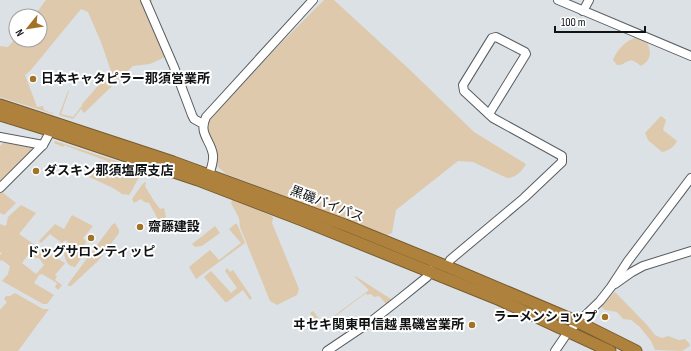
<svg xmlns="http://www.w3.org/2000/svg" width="691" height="351" viewBox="0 0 691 351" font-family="'Sofia Sans Condensed','Noto Sans JP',sans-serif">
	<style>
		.green { fill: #dec9ac }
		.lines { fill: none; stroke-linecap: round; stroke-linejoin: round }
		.minor-casing { stroke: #585d61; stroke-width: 10 }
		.highway-casing { stroke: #775b2e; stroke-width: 13 }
		.minor { stroke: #fff; stroke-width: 8 }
		.highway { stroke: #ae823d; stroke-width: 11 }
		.poi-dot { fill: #a27326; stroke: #fff; stroke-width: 1.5 }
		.labels { text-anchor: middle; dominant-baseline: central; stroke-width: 4; stroke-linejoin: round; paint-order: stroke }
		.poi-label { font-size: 13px; font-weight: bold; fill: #101213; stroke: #fff; text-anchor: start }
		.street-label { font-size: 13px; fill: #101213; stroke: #fff }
	</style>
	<rect width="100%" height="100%" fill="#dbe1e5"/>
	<g class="green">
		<polygon points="46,0 152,0 148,14 165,57 150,64 133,66 84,113 81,109 73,119 59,115 68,91 69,91 61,114 73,117 81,107 83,103 111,71 101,42 88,12 81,9 30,71 25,75 37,107 43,106 44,110 52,113 53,112 53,114 0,97 0,46 8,47 16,38 16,40 40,40 40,16 34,16"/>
		<path d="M324,0h10l75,69 65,63 52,32c-4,7 -10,14 -19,14l-34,-16 -15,-1 -62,49 -4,23 -5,2 -161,-61 -8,-7 -11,-37 1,-9 75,-80z"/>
		<path d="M635,38l11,3c6,10 6,19 -5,25 -14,-12 -13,-1 -24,-1l-4,-5c4,-10 12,-19 22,-22z"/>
		<path d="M661,116l5,4 -3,10 14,11c-3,6 -7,9 -15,11l-14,-12 -3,-7z"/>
		<polygon points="55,141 141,169 141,173 131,192 129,195 122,194 113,188 87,176 91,172 98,174 106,166 107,161 64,145 63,147 54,143"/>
		<polygon points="4,142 31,145 33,149 32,153 0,185 0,146"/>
		<path d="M145,182l1,1 -1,3 9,15 6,8 4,-1 2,9 -4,2h-4l-9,-16 -5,-1 -3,-3 -7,4 -2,-4c3,-4 9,-14 13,-17z"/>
		<polygon points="2,192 16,203 4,215 0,213 0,193"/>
		<polygon points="232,200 272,216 273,218 272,223 299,289 297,295 277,305 270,301 240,227 239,218 231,203"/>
		<polygon points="21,205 36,213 19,234 35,245 22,263 36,274 44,265 39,258 35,258 34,256 40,248 65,263 55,275 57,276 55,280 62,285 58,290 55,287 57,283 42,274 39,275 34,283 54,295 47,304 43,304 2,281 8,274 10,266 2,260 0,261 0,255 2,253 0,252 0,224 6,226 8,217"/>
		<path d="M72,215l21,11 -10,12 3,3 -1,4 4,3 -14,19c-8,-1 -9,-6 -11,-13l5,-7 -1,-4 -2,-3 -4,3 -12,-9 -9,9 -2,-2 16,-17 9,5z"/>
		<polygon points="115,223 119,230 119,233 98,261 71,286 68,286 68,284 112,225"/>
		<polygon points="235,224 237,224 245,243 196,279 189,267 210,250 219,260 241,243 229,229"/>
		<polygon points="215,226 220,233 202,246 195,247 192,244"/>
		<polygon points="227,268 230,272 233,270 252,298 250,300 243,290 227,302 225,302 204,277 211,271 231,293 237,288 225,271"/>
		<polygon points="355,276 394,301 388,306 379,296 374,297 371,294 367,295 366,293 321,327 310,313 313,311 320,320 325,319 327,321 369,290 355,277"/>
		<polygon points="615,292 647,325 655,335 662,338 668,336 679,340 685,339 689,343 690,346 682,351 655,350 651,341 639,326 631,320 623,319 617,312 605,310 600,306"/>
		<polygon points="15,293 43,309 49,309 18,351 0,351 0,310 7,302 4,299 6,296 10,296"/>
	</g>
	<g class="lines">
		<g class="minor-casing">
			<g id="minor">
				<polyline points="145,0 174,67 192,115 194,119 203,124"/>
				<polyline points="558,0 691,56"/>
				<polyline points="583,11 589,0"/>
				<polyline points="0,137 43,145"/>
				<path d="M207,180c3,-8 7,-17 6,-25 -2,-15 -15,-21 -7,-38l107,-117"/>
				<polyline points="0,188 43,145 53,127"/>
				<polyline points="448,267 450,260 524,198 562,162 562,156 493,118 464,91 463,85 492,38 496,37 525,52 526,54 489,114"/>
				<polyline points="615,284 632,272 643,266 691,251"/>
				<polyline points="327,351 373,320 401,298 427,277 430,270"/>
				<polyline points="555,351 568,332 600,301 611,287 628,261 691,178"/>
			</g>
		</g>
		<g class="highway-casing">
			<g id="highway">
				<polyline points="0,105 173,162 345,225 448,267 578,322 636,351"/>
				<polyline points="0,115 52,131 198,180 302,220 500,300 610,351"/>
			</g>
		</g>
		<use href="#minor" class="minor"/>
		<use href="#highway" class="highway"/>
	</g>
	<g class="poi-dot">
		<circle cx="33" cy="79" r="4"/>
		<circle cx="36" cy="171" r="4"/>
		<circle cx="140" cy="227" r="4"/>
		<circle cx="91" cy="238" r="4"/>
		<circle cx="605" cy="317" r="4"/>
		<circle cx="472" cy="325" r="4"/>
	</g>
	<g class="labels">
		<g class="poi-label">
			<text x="41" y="79">日本キャタピラー那須営業所</text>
			<text x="44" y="171">ダスキン那須塩原支店</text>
			<text x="148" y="227">齋藤建設</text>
			<text x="91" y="252" text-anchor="middle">ドッグサロンティッピ</text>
			<text x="597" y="317" text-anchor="end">ラーメンショップ</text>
			<text x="464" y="325" text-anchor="end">ヰセキ関東甲信越 黒磯営業所</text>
		</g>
		<g class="street-label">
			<text transform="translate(327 204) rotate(21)">黒磯バイパス</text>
		</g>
	</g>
	<g transform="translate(28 28) rotate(240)"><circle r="19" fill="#ffffff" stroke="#9fa0a1"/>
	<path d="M0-3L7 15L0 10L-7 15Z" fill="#a27326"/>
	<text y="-6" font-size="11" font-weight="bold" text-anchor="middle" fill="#101213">N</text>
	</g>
	<path d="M555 26v6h90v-6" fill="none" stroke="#101213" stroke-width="2"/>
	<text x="561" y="26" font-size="12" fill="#101213" stroke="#ffffff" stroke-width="3" paint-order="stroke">100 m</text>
</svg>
